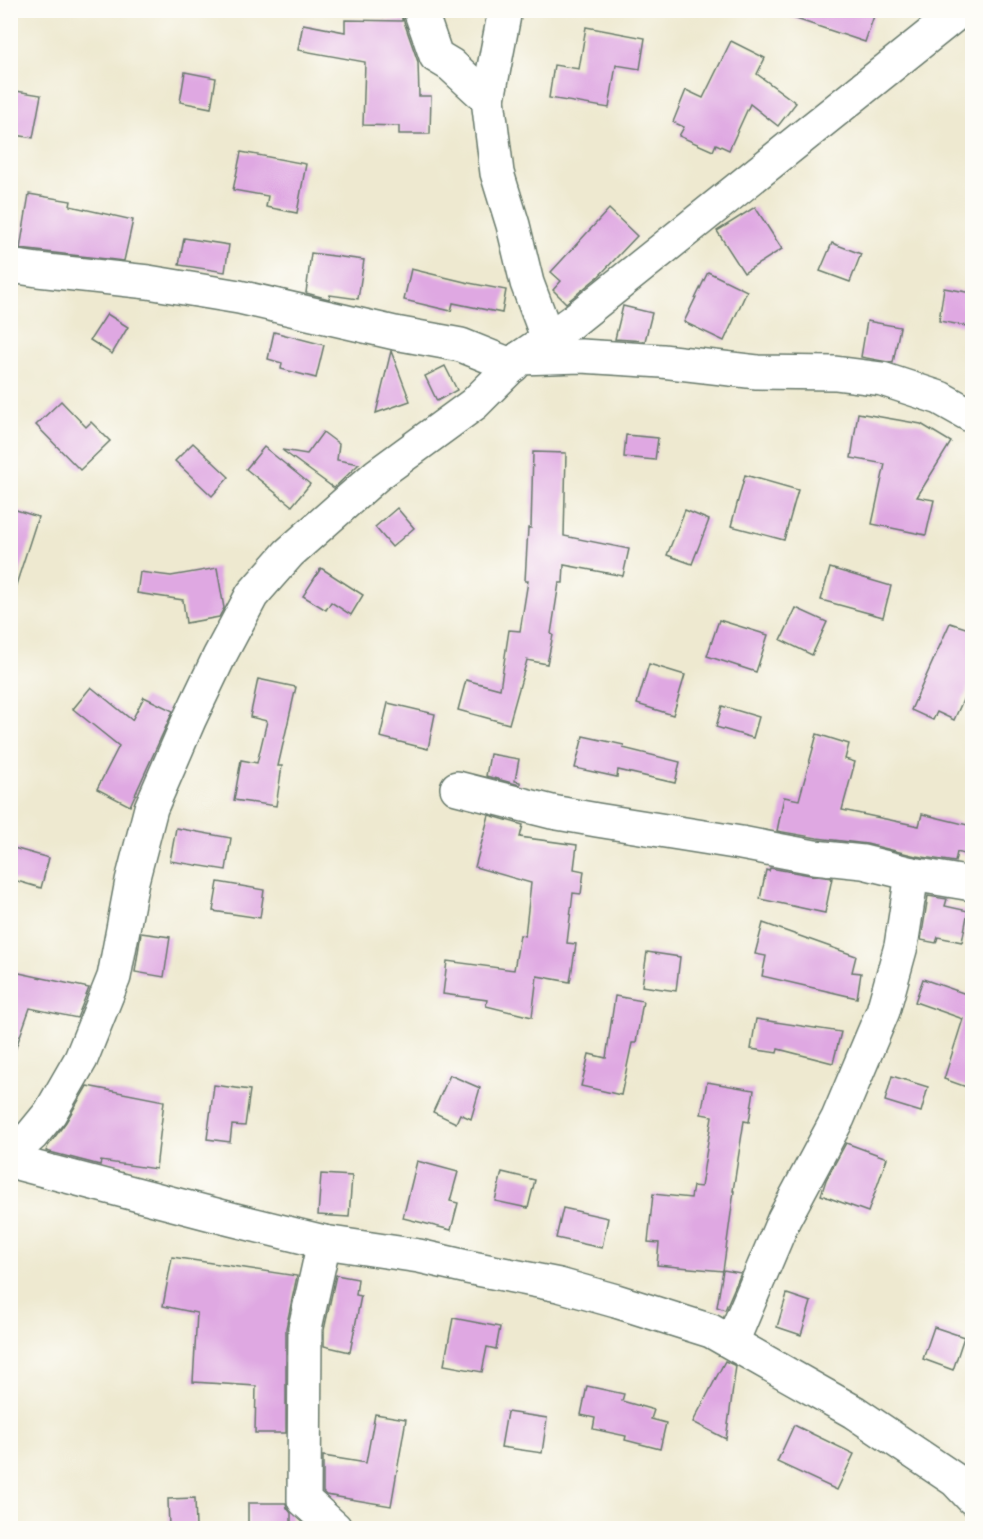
<svg xmlns="http://www.w3.org/2000/svg" width="983" height="1539" viewBox="0 0 983 1539" font-family="'Old Standard TT',serif">
	<style>
		.building { fill: #dfa8e2 }
		.lines { fill: none; stroke-linecap: round; stroke-linejoin: round }
		.minor-casing { stroke: #67796b; stroke-width: 36 }
		.minor { stroke: #fff; stroke-width: 33 }
	</style>
	<rect width="100%" height="100%" fill="#fdfcf7"/>
	<filter id="ink" filterUnits="userSpaceOnUse"><feTurbulence type="fractalNoise" baseFrequency=".0167" numOctaves="2"/><feDisplacementMap in="SourceGraphic" scale="12" xChannelSelector="R" yChannelSelector="G"/><feConvolveMatrix kernelMatrix="1 2 1 2 8 2 1 2 1" color-interpolation-filters="sRGB"/></filter>
	<filter id="wash" filterUnits="userSpaceOnUse"><feTurbulence type="fractalNoise" baseFrequency=".008" numOctaves="4" result="noise"/><feDisplacementMap in="SourceGraphic" scale="24" xChannelSelector="R" yChannelSelector="G"/><feGaussianBlur stdDeviation="1.35" result="paint"/><feColorMatrix in="noise" values="0 0 0 0 0 0 0 0 0 0 0 0 0 0 0 0 0 1.4 0 .05"/><feComposite in="paint" operator="in"/></filter>
	<g filter="url(#wash)">
		<rect width="100%" height="100%" fill="#eee9d0"/>
		<g id="blocks">
			<g class="building">
				<polygon points="784,10 876,10 865,42 784,15"/>
				<polygon points="402,16 418,62 419,96 431,96 430,134 399,134 399,126 363,125 365,62 298,50 303,24 345,32 345,20 402,21"/>
				<polygon points="586,27 645,38 640,69 616,65 609,108 549,98 554,65 579,69"/>
				<polygon points="731,41 765,58 757,74 796,103 778,126 750,104 729,150 716,144 713,151 679,136 684,127 673,122 686,90 703,98"/>
				<polygon points="185,72 216,78 211,108 180,102"/>
				<polygon points="16,91 41,95 33,138 10,134 10,120"/>
				<polygon points="241,152 306,164 297,213 266,207 268,196 233,190"/>
				<polygon points="29,194 71,201 70,206 133,220 124,261 20,249"/>
				<polygon points="755,207 782,249 744,273 717,231"/>
				<polygon points="609,209 637,236 599,276 566,303 553,290 561,281 551,272"/>
				<polygon points="184,238 229,245 225,272 179,265"/>
				<polygon points="832,243 861,254 850,282 820,271"/>
				<polygon points="311,253 364,260 358,299 330,295 329,299 306,293"/>
				<polygon points="411,269 469,283 506,290 502,313 453,303 451,311 404,300"/>
				<polygon points="708,272 747,291 724,341 684,322"/>
				<polygon points="944,288 972,293 972,327 939,321"/>
				<polygon points="623,306 652,313 645,341 615,339"/>
				<polygon points="107,314 128,327 112,354 90,340"/>
				<polygon points="867,321 900,327 893,363 861,357"/>
				<polygon points="274,332 324,345 316,378 281,369 282,363 268,359"/>
				<polygon points="391,351 410,401 376,413"/>
				<polygon points="445,366 457,390 437,401 425,376"/>
				<polygon points="61,401 86,427 91,422 110,441 80,470 36,425"/>
				<polygon points="858,413 921,424 951,442 917,497 934,500 926,535 872,524 885,464 851,458"/>
				<polygon points="323,432 339,444 337,460 359,464 334,488 282,450 307,454"/>
				<polygon points="626,435 658,438 655,460 624,457"/>
				<polygon points="193,443 229,477 212,496 175,461"/>
				<polygon points="264,447 310,484 292,506 246,469"/>
				<polygon points="533,452 566,453 564,536 629,549 623,576 564,565 563,583 559,583 551,634 553,635 547,664 527,660 509,724 458,710 466,680 500,689 509,630 520,631 528,581 525,581 528,528 531,528"/>
				<polygon points="745,475 798,490 784,540 731,526"/>
				<polygon points="10,508 38,517 15,588 10,587"/>
				<polygon points="397,508 414,528 392,547 375,527"/>
				<polygon points="685,510 709,520 692,564 667,555"/>
				<polygon points="217,568 224,608 219,617 186,623 183,600 137,593 140,572 171,576"/>
				<polygon points="321,568 363,595 351,615 331,602 326,610 303,596"/>
				<polygon points="830,568 891,586 883,617 821,600"/>
				<polygon points="796,608 827,622 812,655 781,640"/>
				<polygon points="719,620 768,635 756,672 707,656"/>
				<polygon points="950,623 972,630 972,680 954,720 937,712 933,720 911,710"/>
				<polygon points="649,664 685,675 673,715 637,704"/>
				<polygon points="258,679 296,687 278,766 282,766 276,806 234,800 241,760 257,763 267,721 250,717"/>
				<polygon points="91,687 132,720 144,697 173,711 130,806 97,789 119,746 73,709"/>
				<polygon points="388,703 435,714 428,749 380,737"/>
				<polygon points="722,706 759,717 753,738 716,727"/>
				<polygon points="817,734 849,744 845,759 855,762 842,810 919,826 922,814 972,826 972,832 967,855 957,852 955,862 916,856 867,844 817,838 777,831 784,797 799,800"/>
				<polygon points="583,736 624,745 623,748 680,762 675,783 618,770 617,777 575,768"/>
				<polygon points="490,754 519,759 515,781 520,782 520,785 486,776"/>
				<polygon points="489,815 523,825 520,837 577,845 574,869 584,871 581,894 573,893 567,943 576,944 570,982 537,976 532,1017 486,1006 487,1000 443,994 447,961 514,970 520,935 525,936 531,883 475,867"/>
				<polygon points="176,828 231,838 226,870 170,861"/>
				<polygon points="10,847 49,858 41,888 10,879"/>
				<polygon points="770,868 810,875 832,878 825,913 760,899 766,870 769,871"/>
				<polygon points="218,882 264,890 260,918 213,911"/>
				<polygon points="928,896 947,899 945,906 968,911 962,942 938,937 936,943 921,940"/>
				<polygon points="763,923 856,956 852,972 861,973 857,998 762,976 766,956 755,954"/>
				<polygon points="141,933 170,937 164,977 135,972"/>
				<polygon points="647,952 680,957 676,991 642,986"/>
				<polygon points="10,971 89,988 77,1018 30,1008 14,1053 10,1053"/>
				<polygon points="923,979 972,996 972,1089 944,1079 963,1019 915,1002"/>
				<polygon points="615,996 643,1001 636,1043 632,1043 621,1095 581,1086 589,1054 606,1058"/>
				<polygon points="756,1019 841,1032 833,1063 778,1049 777,1053 751,1049"/>
				<polygon points="450,1075 480,1088 471,1119 460,1114 456,1123 433,1112"/>
				<polygon points="892,1076 928,1087 921,1112 885,1101"/>
				<polygon points="707,1082 754,1090 749,1122 744,1121 733,1191 734,1191 723,1271 657,1265 659,1243 648,1242 653,1194 691,1198 693,1186 701,1187 712,1116 701,1114"/>
				<polygon points="214,1085 250,1090 245,1126 232,1125 230,1142 207,1139"/>
				<polygon points="87,1086 164,1101 156,1169 101,1161 100,1165 46,1151 48,1146 66,1122"/>
				<polygon points="846,1143 887,1158 868,1212 821,1195 826,1180"/>
				<polygon points="417,1161 458,1172 450,1201 458,1203 451,1230 403,1218"/>
				<polygon points="502,1172 535,1180 528,1208 495,1201"/>
				<polygon points="321,1174 352,1176 349,1217 318,1215"/>
				<polygon points="563,1208 608,1218 602,1248 556,1238"/>
				<polygon points="172,1257 297,1276 286,1328 286,1433 255,1433 256,1386 193,1382 197,1313 163,1306"/>
				<polygon points="723,1270 741,1273 725,1310 717,1307"/>
				<polygon points="336,1275 358,1279 356,1295 361,1296 350,1352 324,1346 324,1330"/>
				<polygon points="787,1294 811,1302 801,1335 777,1327"/>
				<polygon points="453,1318 500,1327 496,1349 487,1347 482,1372 444,1365"/>
				<polygon points="934,1327 964,1337 953,1370 923,1359"/>
				<polygon points="725,1361 736,1366 726,1439 693,1422"/>
				<polygon points="587,1386 624,1394 622,1401 654,1410 651,1419 666,1423 660,1449 625,1440 626,1436 593,1429 595,1418 581,1415"/>
				<polygon points="507,1412 547,1418 542,1453 501,1447"/>
				<polygon points="375,1414 406,1419 391,1506 326,1495 323,1492 323,1456 366,1463"/>
				<polygon points="794,1425 854,1454 837,1490 777,1462"/>
				<polygon points="195,1498 196,1528 169,1528 168,1499"/>
				<polygon points="248,1503 286,1503 287,1508 291,1513 291,1527 248,1527"/>
			</g>
		</g>
	</g>
	<g filter="url(#ink)">
		<use href="#blocks" fill-opacity="0" stroke="#67796b" stroke-width="1.5"/>
		<g class="lines">
			<g class="minor-casing">
				<g id="minor">
					<polyline points="420,10 436,56 451,65 488,99 497,173 513,225 527,283 548,339 573,321 961,10"/>
					<polyline points="488,99 505,10"/>
					<polyline points="10,266 38,270 148,282 239,297 395,333 461,345 513,366"/>
					<polyline points="520,358 581,356 662,361 757,372 835,373 882,379 940,398 972,416"/>
					<polyline points="457,788 552,812 597,820 741,843 814,857 863,862 912,874 972,884"/>
					<polyline points="10,1155 32,1135 50,1113 81,1059 114,977 132,881 151,808 189,720 219,657 252,595 289,553 377,475 474,404 520,358 548,339"/>
					<polyline points="10,1158 21,1164 231,1219 324,1242 419,1256 467,1267 559,1285 616,1301 711,1331 854,1412 955,1480 972,1498"/>
					<polyline points="324,1242 305,1328 304,1500 335,1528"/>
					<polyline points="732,1342 784,1219 838,1118 883,1011 901,946 912,874"/>
				</g>
			</g>
			<use href="#minor" class="minor"/>
		</g>
	</g>
	<rect width="983" height="1539" fill="none" stroke="#fdfcf7" stroke-width="36"/>
</svg>
